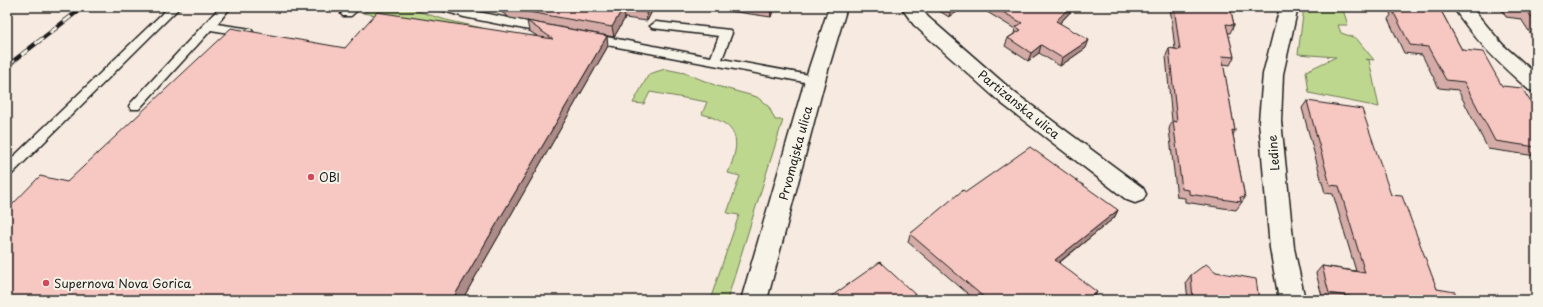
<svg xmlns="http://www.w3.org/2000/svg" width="1543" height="307" viewBox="0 0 1543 307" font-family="'Playpen Sans',sans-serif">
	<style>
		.green { fill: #bed78e; stroke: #6d7a55 }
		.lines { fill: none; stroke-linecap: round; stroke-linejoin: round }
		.lane-casing { stroke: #1c1c1c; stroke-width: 3 }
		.street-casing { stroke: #1c1c1c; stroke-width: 3 }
		.secondary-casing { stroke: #1c1c1c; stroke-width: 3 }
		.lane { fill: #f7f3e8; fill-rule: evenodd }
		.street { fill: #f7f3e8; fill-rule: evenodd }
		.secondary { fill: #f7f3e8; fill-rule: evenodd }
		.rail-casing { stroke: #1c1c1c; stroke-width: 4.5 }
		.rail { stroke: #f7f3e8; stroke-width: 3; stroke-dasharray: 9; stroke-linecap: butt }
		.wall { fill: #d4aba7; stroke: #1c1c1c }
		.shaded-wall { fill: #ad8b88; stroke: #1c1c1c }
		.building { fill: #f7c7c2; stroke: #1c1c1c }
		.poi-dot { fill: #d1495b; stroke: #f7f3e8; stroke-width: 1.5 }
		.labels { text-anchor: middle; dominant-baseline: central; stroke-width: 4; stroke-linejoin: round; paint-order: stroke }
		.street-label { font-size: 12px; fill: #1c1c1c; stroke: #f7f3e8 }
		.poi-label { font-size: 12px; fill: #1c1c1c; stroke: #f7f3e8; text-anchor: start }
	</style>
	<rect width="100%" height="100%" fill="#f7eae0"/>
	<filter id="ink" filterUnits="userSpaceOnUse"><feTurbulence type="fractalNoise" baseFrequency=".025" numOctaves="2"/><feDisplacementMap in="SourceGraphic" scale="8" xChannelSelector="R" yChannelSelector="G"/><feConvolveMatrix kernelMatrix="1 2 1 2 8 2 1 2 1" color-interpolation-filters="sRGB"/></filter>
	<g filter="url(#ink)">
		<g class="green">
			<polygon points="375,7 411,9 446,20 482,28 480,31 363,13"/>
			<polygon points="1304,7 1342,7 1348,25 1338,25 1341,33 1356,38 1374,60 1365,59 1369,60 1379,107 1309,93 1306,71 1336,57 1298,54"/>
			<path d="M665,69l20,4 32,13 40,11 12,10 6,13h8l-56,180h-17l29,-85 -12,-2 13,-37 -12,-3c14,-34 11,-48 -26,-59l5,-12 -57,-10 -6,12 -11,-1 16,-29z"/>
		</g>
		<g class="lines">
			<g class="lane-casing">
				<g id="lane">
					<polygon points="169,7 180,7 12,174 7,176 7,163"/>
					<polygon points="220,7 231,7 217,24 251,29 253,32 251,35 247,36 211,30 139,109 131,109 129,106 131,103"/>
					<polygon points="349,7 361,7 351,16 343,16 341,14"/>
					<polygon points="437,7 453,7 544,25 550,29 544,33 464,17 438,9"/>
					<polygon points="656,22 730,30 732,33 722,59 815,76 821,80 815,84 591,42 585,38 591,34 711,57 719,36 652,28 650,26"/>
				</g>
			</g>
			<g class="street-casing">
				<g id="street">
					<polygon points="901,7 920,7 928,17 1015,93 1143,188 1146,194 1143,200 1135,203 1127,200 1001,103 914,25"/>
					<polygon points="1280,7 1298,7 1283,74 1281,121 1294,248 1305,300 1279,300 1270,248 1259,121 1263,74"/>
					<path d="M1453,7h18l32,38 33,29v18l-7,-2c-29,-25 -55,-51 -76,-83z"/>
				</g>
			</g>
			<g class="secondary-casing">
				<polygon id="secondary" points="829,7 847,7 825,80 767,300 741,300 805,80"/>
			</g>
			<use href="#lane" class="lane"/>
			<use href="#street" class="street"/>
			<use href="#secondary" class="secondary"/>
			<g class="rail-casing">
				<polyline id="rail" points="7,66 83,7"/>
			</g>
			<use href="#rail" class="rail"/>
		</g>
		<g class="wall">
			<polygon points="494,7 654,7 647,21 625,18 614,37 510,18"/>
			<polygon points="729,7 774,7 771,17 730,11"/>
			<polygon points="933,7 965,7 949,17"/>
			<polygon points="979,7 1075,7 1060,23 1086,48 1060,66 1039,53 1028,61 1005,46 1008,38 1014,34 1015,29"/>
			<polygon points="1170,7 1230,7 1234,25 1230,33 1228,33 1234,57 1230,65 1223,64 1235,131 1233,135 1245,198 1236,210 1185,202 1185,198 1177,197 1169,129 1172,121 1166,56 1169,48 1175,49"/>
			<polygon points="1387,7 1439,7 1462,50 1502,86 1536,111 1536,156 1488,149 1458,90 1439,88 1422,55 1404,53 1388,19 1391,15"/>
			<polygon points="1500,7 1536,7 1536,42 1521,19 1506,17"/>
			<polygon points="527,21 608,46 462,300 67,182 345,48 537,36 529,31"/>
			<polygon points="1307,101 1391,195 1437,289 1457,300 1323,300 1316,273 1322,266 1356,271 1333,194 1325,193 1302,108"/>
			<polygon points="966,192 1118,210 1114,218 1059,263 1093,300 975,300 908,242 910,234"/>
			<polygon points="1216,272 1259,300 1188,300 1186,282 1191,275"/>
		</g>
		<g class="shaded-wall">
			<polygon points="648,7 654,7 647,21 646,12"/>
			<polygon points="771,7 774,7 771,17 770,9"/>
			<polygon points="954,7 965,7 949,17 951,9"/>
			<polygon points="1070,7 1075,7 1054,29 1056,21"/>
			<polygon points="623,8 625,18 614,37 612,27"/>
			<polygon points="607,36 608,46 462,300 452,300"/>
			<polygon points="1089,40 1086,48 1060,66 1062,58"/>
			<polygon points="1041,45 1039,53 1028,61 1031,53"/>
			<polygon points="1118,210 1114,218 1052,268 1055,260"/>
			<polygon points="1097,292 1093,300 1087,300"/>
		</g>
		<g class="building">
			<polygon points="505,7 648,7 646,12 623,8 612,27 507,8"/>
			<polygon points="756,7 771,7 770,9"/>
			<polygon points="947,7 954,7 951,9"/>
			<polygon points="994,7 1070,7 1056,21 1089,40 1062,58 1041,45 1031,53 1008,38 1021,30 1016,27 1022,23"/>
			<polygon points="1174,7 1230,7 1234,25 1226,24 1234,57 1222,56 1235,131 1232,130 1245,198 1240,197 1241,202 1189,194 1189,190 1182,189 1173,121 1177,122 1169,48 1180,50"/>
			<polygon points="1396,7 1439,7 1462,50 1483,52 1502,86 1522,88 1536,111 1536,147 1495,141 1464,82 1446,80 1428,47 1410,45 1393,11 1398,12"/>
			<polygon points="1511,7 1536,7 1536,24 1527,11 1512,9"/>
			<polygon points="377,12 553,39 527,21 607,36 452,300 7,300 7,210 40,176 67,182 231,28 345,48"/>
			<polygon points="1307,101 1362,109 1391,195 1402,196 1437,289 1455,292 1457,300 1369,300 1329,293 1322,266 1365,273 1339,186 1330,185"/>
			<polygon points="1030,147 1118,210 1055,260 1097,292 1087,300 987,300 910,234 963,190 966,192"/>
			<polygon points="880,262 921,300 826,300"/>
			<polygon points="1206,264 1216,272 1256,279 1259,300 1193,300 1191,275"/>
		</g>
	</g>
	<g class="poi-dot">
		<circle cx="311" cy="177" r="4"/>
		<circle cx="46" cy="283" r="4"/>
	</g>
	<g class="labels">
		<g class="street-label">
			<text transform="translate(1019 104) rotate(39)">Partizanska ulica</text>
			<text transform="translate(795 153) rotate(-75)">Prvomajska ulica</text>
			<text transform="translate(1273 153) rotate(-95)">Ledine</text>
		</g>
		<g class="poi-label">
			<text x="319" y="177">OBI</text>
			<text x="54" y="283">Supernova Nova Gorica</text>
		</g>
	</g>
	<rect width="1543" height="307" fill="none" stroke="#f7f3e8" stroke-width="24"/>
	<rect x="12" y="12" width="1519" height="283" fill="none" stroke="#1c1c1c" stroke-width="1.5" filter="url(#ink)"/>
</svg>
